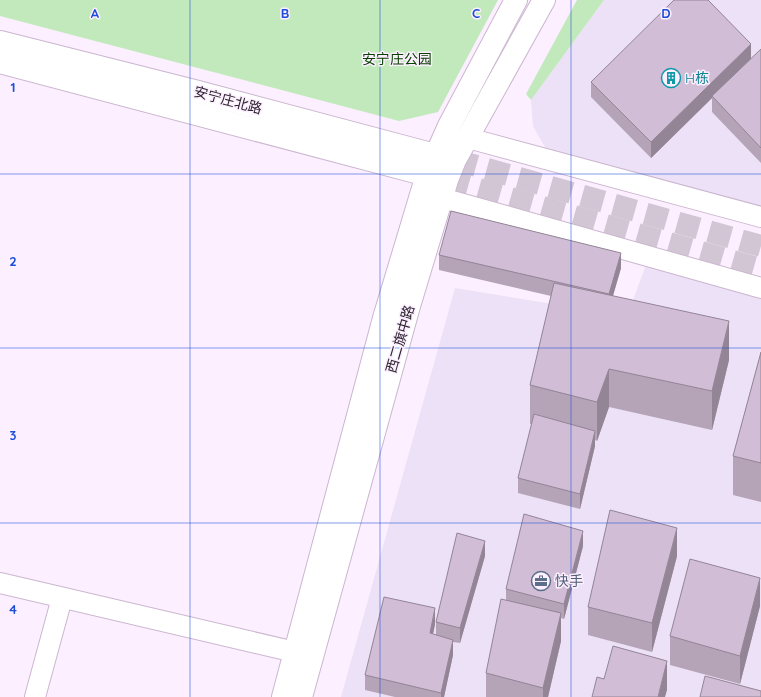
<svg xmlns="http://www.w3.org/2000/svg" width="761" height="697" viewBox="0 0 761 697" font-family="Quicksand,'Noto Sans SC',sans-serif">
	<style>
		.commercial { fill: #ece1f6 }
		.green { fill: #c2e9bc }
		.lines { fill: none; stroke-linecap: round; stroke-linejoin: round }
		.major-tunnel { stroke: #d2c6d5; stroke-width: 22; stroke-dasharray: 22 11; stroke-linecap: butt }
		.minor-casing { stroke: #cbb6cf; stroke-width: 22 }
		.major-casing { stroke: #cbb6cf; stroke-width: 24 }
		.minor { stroke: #fff; stroke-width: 20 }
		.major { stroke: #fff; stroke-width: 22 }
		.wall { fill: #b5a3b8 }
		.shaded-wall { fill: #938496 }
		.building { fill: #d2bdd6; stroke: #938496 }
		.grid { fill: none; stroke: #1d4ed8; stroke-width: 1; stroke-opacity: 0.55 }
		.labels { text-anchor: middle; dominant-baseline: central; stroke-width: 3; stroke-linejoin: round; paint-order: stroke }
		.park-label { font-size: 14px; fill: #084000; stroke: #fcefff }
		.culture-label { font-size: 14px; fill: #0d838f; stroke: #fcefff; text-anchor: start }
		.street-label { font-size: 14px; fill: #2c242e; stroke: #fcefff }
		.service-label { font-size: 14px; fill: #4e5e75; stroke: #fcefff; text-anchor: start }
		.grid-label { font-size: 13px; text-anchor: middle; font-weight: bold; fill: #1d4ed8; stroke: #fcefff; stroke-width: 3; stroke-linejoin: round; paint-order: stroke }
	</style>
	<rect width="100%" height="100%" fill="#fcefff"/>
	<g class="commercial">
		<polygon points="604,0 761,0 761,210 546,149 533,126 531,100"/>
		<polygon points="646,265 761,298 761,697 341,697 455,288 627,316"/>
	</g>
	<g class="green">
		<polygon points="0,0 498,0 438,112 399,121 0,16"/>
		<polygon points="577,0 604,0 531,100 526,94"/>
	</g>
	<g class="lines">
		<g class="major-tunnel">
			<polyline points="455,160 761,246"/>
			<polyline points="447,180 761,269"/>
		</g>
		<g class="minor-casing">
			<g id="minor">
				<polyline points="468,138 761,217"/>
				<polyline points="442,198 761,288"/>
				<polyline points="0,583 295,652"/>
				<polyline points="35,697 62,598"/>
			</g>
		</g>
		<g class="major-casing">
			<g id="major">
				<polyline points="0,42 198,92 450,159"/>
				<polyline points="0,62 442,179"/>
				<polyline points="283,697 384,318 427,175 449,126 516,0"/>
				<polyline points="301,697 409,306 447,180 455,160 544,0"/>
			</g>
		</g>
		<use href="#minor" class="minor"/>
		<use href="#major" class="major"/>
	</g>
	<g class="wall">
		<polygon points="761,49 761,163 712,112 712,98 651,158 591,97 591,82 751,59"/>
		<polygon points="439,255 621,268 613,296 729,360 712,430 609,407 597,441 595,440 595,446 580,509 518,493 518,478 532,424 530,424 530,385 551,296 439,270"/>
		<polygon points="761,352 761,502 733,495 733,456"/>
		<polygon points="583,546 564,619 561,618 561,641 548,697 486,697 486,673 506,600 506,589"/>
		<polygon points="485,556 460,643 453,642 453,655 444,697 395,697 365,690 365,675 435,624 433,634 436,635 436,622"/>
		<polygon points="677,556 652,652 588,635 588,607"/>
		<polygon points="760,606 740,684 670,665 670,636"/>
	</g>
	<g class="shaded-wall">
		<polygon points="751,44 751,59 712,96 712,98 651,158 651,142"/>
		<polygon points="621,253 621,268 609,309 609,294"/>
		<polygon points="729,321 729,360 712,430 712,391"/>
		<polygon points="609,369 609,407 597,441 597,402"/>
		<polygon points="595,431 595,446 580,509 580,494"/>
		<polygon points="677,528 677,556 652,652 652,623"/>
		<polygon points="583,531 583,546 564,619 564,604"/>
		<polygon points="485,541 485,556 460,643 460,628"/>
		<polygon points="760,578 760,606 740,684 740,656"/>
		<polygon points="435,608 435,624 430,649 430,633"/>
		<polygon points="561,613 561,641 548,697 543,697 543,688"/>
		<polygon points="453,640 453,655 444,697 441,697 441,693"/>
		<polygon points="667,661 667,690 665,697 658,697"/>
	</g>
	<g class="building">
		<polygon points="674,0 708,0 751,44 651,142 591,82"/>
		<polygon points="761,49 761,148 712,96"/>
		<polygon points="451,211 621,253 609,294 439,255"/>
		<polygon points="554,283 729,321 712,391 609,369 597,402 530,385"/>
		<polygon points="761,352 761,463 733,456"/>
		<polygon points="534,414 595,431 580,494 518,478"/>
		<polygon points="610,510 677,528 652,623 588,607"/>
		<polygon points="524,514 583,531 564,604 506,589"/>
		<polygon points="457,533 485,541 460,628 436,622"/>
		<polygon points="690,559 760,578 740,656 670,636"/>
		<polygon points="384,597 435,608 430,633 453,640 441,693 365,675"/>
		<polygon points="501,599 561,613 543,688 486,673"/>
		<polygon points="613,646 667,661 658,697 592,697 597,677 604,679"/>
		<polygon points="705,676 761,691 761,697 700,697"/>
	</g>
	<path class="grid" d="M190,0v697M380,0v697M571,0v697M0,174h761M0,348h761M0,523h761"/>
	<defs>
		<g id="building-ring" transform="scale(1)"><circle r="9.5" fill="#fcefff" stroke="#0f9aa8" stroke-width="1.5"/><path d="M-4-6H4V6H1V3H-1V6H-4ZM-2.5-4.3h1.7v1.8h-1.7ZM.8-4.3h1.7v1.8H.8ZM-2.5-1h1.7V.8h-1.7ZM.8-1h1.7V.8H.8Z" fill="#0f9aa8"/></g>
		<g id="office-ring" transform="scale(1)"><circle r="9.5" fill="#fcefff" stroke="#5c6f8a" stroke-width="1.5"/><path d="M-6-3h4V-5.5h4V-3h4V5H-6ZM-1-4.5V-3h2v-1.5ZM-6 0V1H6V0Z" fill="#5c6f8a"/></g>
	</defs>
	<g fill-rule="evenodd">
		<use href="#building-ring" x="671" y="78"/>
		<use href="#office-ring" x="541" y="581"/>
	</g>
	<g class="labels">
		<g class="park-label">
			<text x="397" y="59">安宁庄公园</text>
		</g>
		<g class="culture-label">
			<text x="685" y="78">H栋</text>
		</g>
		<g class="street-label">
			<text transform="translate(228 100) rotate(15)">安宁庄北路</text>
			<text transform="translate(400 339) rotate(-74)">西二旗中路</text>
		</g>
		<g class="service-label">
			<text x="555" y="581">快手</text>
		</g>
	</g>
	<g class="grid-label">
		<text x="95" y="18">A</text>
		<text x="285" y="18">B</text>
		<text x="476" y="18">C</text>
		<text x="666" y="18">D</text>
		<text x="13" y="92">1</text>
		<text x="13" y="266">2</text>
		<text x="13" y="440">3</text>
		<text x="13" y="614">4</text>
	</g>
</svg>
